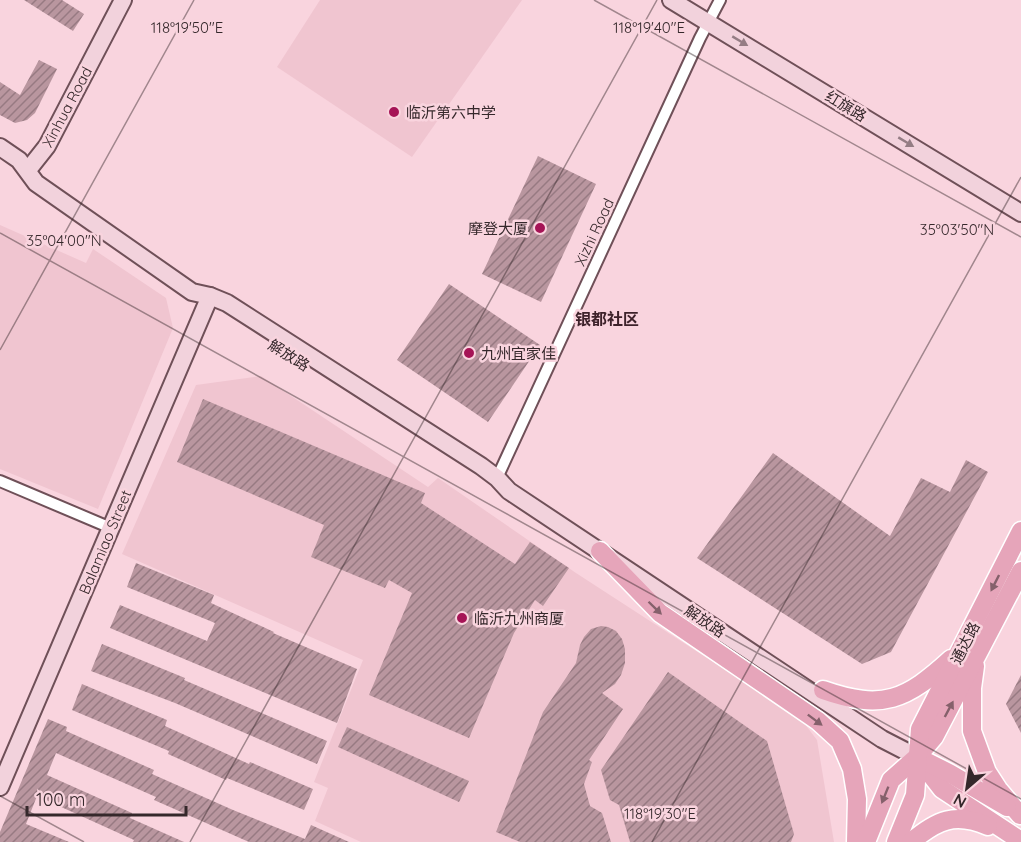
<svg xmlns="http://www.w3.org/2000/svg" width="1021" height="842" viewBox="0 0 1021 842" font-family="Quicksand,'Noto Sans SC',sans-serif">
	<style>
		.built { fill: #f0c5d0 }
		.building { fill: url(#building-hatch) }
		.lines { fill: none; stroke-linecap: round; stroke-linejoin: round }
		.street-casing { stroke: #6f5058; stroke-width: 14 }
		.secondary-casing { stroke: #6f5058; stroke-width: 20 }
		.primary-casing { stroke: #fff; stroke-width: 21 }
		.street { stroke: #fff; stroke-width: 10 }
		.secondary { stroke: #f2d2dc; stroke-width: 16 }
		.primary { stroke: #e6a5ba; stroke-width: 18 }
		.oneway { fill: #947d84 }
		.oneway2 { fill: #85606b }
		.ticks { fill: none; stroke: #35282b; stroke-width: 1.5; stroke-opacity: 0.45 }
		.poi-dot { fill: #a51456; stroke: #f9d4de; stroke-width: 2 }
		.labels { text-anchor: middle; dominant-baseline: central; stroke-width: 5; stroke-linejoin: round; paint-order: stroke }
		.street-label { font-size: 15px; fill: #35282b; stroke: #f9d4de }
		.poi-label { font-size: 15px; fill: #35282b; stroke: #f9d4de; text-anchor: start }
		.neighbourhood-label { font-size: 16px; font-weight: bold; fill: #3d222a; stroke: #f9d4de }
		.ticks-label { font-size: 15px; text-anchor: middle; fill: #35282b; stroke: #f9d4de; stroke-width: 5; stroke-linejoin: round; paint-order: stroke }
	</style>
	<defs>
		<pattern id="building-hatch" width="6" height="6" patternUnits="userSpaceOnUse" patternTransform="scale(1.5)"><rect width="6" height="6" fill="#b9969f"/><path d="M-1 1l2-2M0 6l6-6M5 7l2-2" fill="none" stroke="#977a82"/></pattern>
	</defs>
	<rect width="100%" height="100%" fill="#f9d4de"/>
	<g class="built">
		<polygon points="320,0 522,0 412,157 277,67"/>
		<polygon points="0,225 86,263 93,249 166,298 173,328 98,509 0,469"/>
		<polygon points="261,376 428,487 438,478 576,573 801,719 817,740 834,842 361,842 315,821 328,788 314,782 363,660 122,554 196,385"/>
	</g>
	<g class="building">
		<polygon points="24,0 62,0 84,14 73,31"/>
		<polygon points="39,60 57,69 35,113 27,120 15,123 0,115 0,82 20,95"/>
		<polygon points="538,156 596,184 541,302 482,274"/>
		<polygon points="449,284 540,345 488,422 397,360"/>
		<polygon points="203,399 425,493 421,503 515,564 530,542 569,568 543,606 535,600 514,633 469,738 369,695 412,593 389,580 385,588 311,557 324,525 177,462"/>
		<polygon points="773,453 890,536 921,478 950,492 966,460 988,472 891,652 862,664 697,558"/>
		<polygon points="136,563 214,595 211,603 274,632 273,633 357,669 337,723 110,628 120,605 207,641 215,623 127,587"/>
		<polygon points="601,626 608,627 616,631 622,639 625,649 625,663 621,675 615,684 602,693 623,709 589,760 592,762 584,784 590,806 602,813 611,842 520,842 496,832 543,712 576,663 580,645 584,637 591,629"/>
		<polygon points="102,644 185,678 184,680 327,741 317,764 175,703 91,671"/>
		<polygon points="668,672 767,741 794,834 791,842 630,842 619,805 610,800 601,770"/>
		<polygon points="1021,675 1021,733 1006,704"/>
		<polygon points="82,684 167,720 165,726 249,764 250,762 313,789 304,810 227,778 226,780 168,754 169,751 72,710"/>
		<polygon points="48,719 67,727 66,731 154,770 152,774 233,810 305,839 311,825 349,842 249,842 154,800 156,797 56,753 47,775 132,813 130,818 184,842 133,842 134,840 37,796 26,824 69,842 0,842 0,832"/>
		<polygon points="347,727 469,781 459,802 338,747"/>
	</g>
	<g class="lines">
		<g class="street-casing">
			<g id="street">
				<polyline points="497,478 700,38 720,0"/>
				<polyline points="0,481 111,528"/>
			</g>
		</g>
		<g class="secondary-casing">
			<g id="secondary">
				<polyline points="671,0 1021,213"/>
				<polyline points="0,147 19,160 36,183 192,292 210,296 227,303 481,466 497,478 509,491 882,739 917,757"/>
				<polyline points="28,170 47,146 123,0"/>
				<polyline points="0,787 210,296"/>
			</g>
		</g>
		<g class="primary-casing">
			<g id="primary">
				<polyline points="600,551 660,613 818,721 840,741 852,769 857,799 856,842"/>
				<polyline points="975,666 972,688 972,731 987,772 998,789 1020,815"/>
				<path d="M823,690c60,21 83,10 128,-31"/>
				<polyline points="917,757 942,789 1021,841"/>
				<polyline points="921,759 949,773 1007,807"/>
				<polyline points="866,842 891,780 917,757 934,737 1021,571"/>
				<polyline points="896,842 915,795 920,729 1021,531"/>
				<path d="M911,842c26,-22 44,-30 77,-16"/>
			</g>
		</g>
		<use href="#street" class="street"/>
		<use href="#secondary" class="secondary"/>
		<use href="#primary" class="primary"/>
	</g>
	<defs><path id="oneway-solid" d="M-6-.8H1V-3.2L6.5 0L1 3.2V.8H-6Z" transform="scale(1.5)"/></defs>
	<g class="oneway">
		<use href="#oneway-solid" transform="translate(740 41) rotate(31)"/>
		<use href="#oneway-solid" transform="translate(906 142) rotate(31)"/>
	</g>
	<g class="oneway2">
		<use href="#oneway-solid" transform="translate(995 583) rotate(117)"/>
		<use href="#oneway-solid" transform="translate(655 608) rotate(44)"/>
		<use href="#oneway-solid" transform="translate(949 709) rotate(-62)"/>
		<use href="#oneway-solid" transform="translate(815 720) rotate(37)"/>
		<use href="#oneway-solid" transform="translate(885 795) rotate(112)"/>
	</g>
	<path class="ticks" d="M594,0l427,237M0,233l1021,566M0,350l194,-350M0,796l84,46M190,842l467,-842M652,842l369,-665"/>
	<g class="poi-dot">
		<circle cx="394" cy="112" r="6"/>
		<circle cx="540" cy="228" r="6"/>
		<circle cx="469" cy="353" r="6"/>
		<circle cx="462" cy="618" r="6"/>
	</g>
	<g class="labels">
		<g class="street-label">
			<text transform="translate(846 106) rotate(31)">红旗路</text>
			<text transform="translate(67 107) rotate(-62)">Xinhua Road</text>
			<text transform="translate(594 232) rotate(-65)">Xizhi Road</text>
			<text transform="translate(289 355) rotate(32)">解放路</text>
			<text transform="translate(105 542) rotate(-67)">Balamiao Street</text>
			<text transform="translate(705 621) rotate(34)">解放路</text>
			<text transform="translate(965 643) rotate(-63)">通达路</text>
		</g>
		<g class="poi-label">
			<text x="406" y="112">临沂第六中学</text>
			<text x="528" y="228" text-anchor="end">摩登大厦</text>
			<text x="481" y="353">九州宜家佳</text>
			<text x="474" y="618">临沂九州商厦</text>
		</g>
		<g class="neighbourhood-label">
			<text x="607" y="319">银都社区</text>
		</g>
	</g>
	<g class="ticks-label">
		<text x="187" y="33">118°19'50"E</text>
		<text x="649" y="33">118°19'40"E</text>
		<text x="957" y="235">35°03'50"N</text>
		<text x="64" y="246">35°04'00"N</text>
		<text x="660" y="819">118°19'30"E</text>
	</g>
	<g transform="translate(967 788) rotate(209)" stroke="#f9d4de" stroke-width="4.5" paint-order="stroke">
	<path d="M0-4.5L10 22L0 15L-10 22Z" fill="#35282b"/>
	<text y="-9" font-size="16" font-weight="bold" text-anchor="middle" fill="#35282b">N</text>
	</g>
	<path d="M27 806v9h159v-9" fill="none" stroke="#35282b" stroke-width="3"/>
	<text x="36" y="806" font-size="18" fill="#35282b" stroke="#f9d4de" stroke-width="4.5" paint-order="stroke">100 m</text>
</svg>
